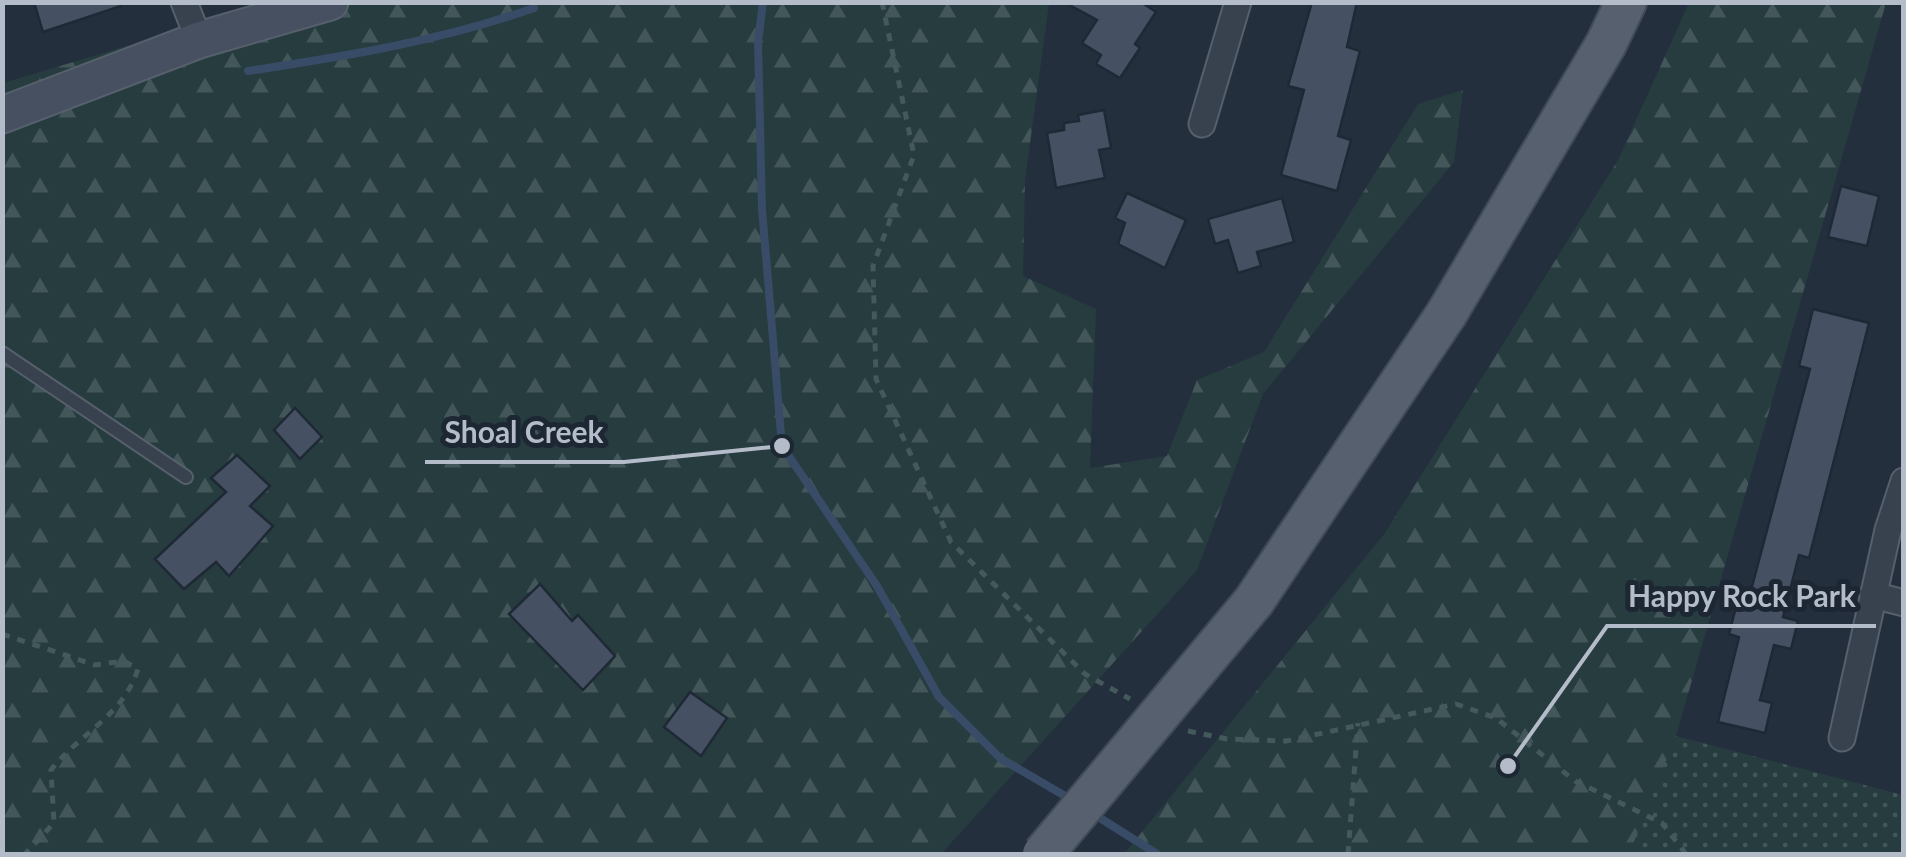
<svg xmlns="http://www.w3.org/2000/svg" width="1906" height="857" viewBox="0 0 1906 857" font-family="Lato,sans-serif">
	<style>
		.grass { fill: url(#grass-dots) }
		.forest { fill: url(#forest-firs) }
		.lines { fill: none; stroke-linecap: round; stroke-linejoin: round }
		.stream { stroke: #394c67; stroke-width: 8 }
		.building { fill: #455162; stroke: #1f2835; stroke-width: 2.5 }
		.lane-casing { stroke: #565f6c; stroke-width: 16 }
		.street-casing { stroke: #565f6c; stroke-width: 29 }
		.secondary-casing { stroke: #565f6c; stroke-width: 39 }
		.primary-casing { stroke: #414a57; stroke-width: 44 }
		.path { stroke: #44595c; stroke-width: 5; stroke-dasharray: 8 8; stroke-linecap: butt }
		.lane { stroke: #38414e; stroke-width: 12 }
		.street { stroke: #38414e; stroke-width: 25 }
		.secondary { stroke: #465061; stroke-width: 35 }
		.primary { stroke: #56606e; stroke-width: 40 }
		.primary-bridge-casing { stroke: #414a57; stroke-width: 44; stroke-linecap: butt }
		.primary-bridge { stroke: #56606e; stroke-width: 40 }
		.leader { fill: none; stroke: #b4bcc9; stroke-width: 4 }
		.callout-dot { fill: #b4bcc9; stroke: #1d2633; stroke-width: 4 }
		.callout-label { font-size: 30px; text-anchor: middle; font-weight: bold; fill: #b4bcc9; stroke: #1d2633; stroke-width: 10; stroke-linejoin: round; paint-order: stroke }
	</style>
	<defs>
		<pattern id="grass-dots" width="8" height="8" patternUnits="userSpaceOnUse" patternTransform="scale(2.5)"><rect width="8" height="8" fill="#263c3f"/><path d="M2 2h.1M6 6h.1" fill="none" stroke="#435659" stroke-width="1.8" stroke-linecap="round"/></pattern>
		<pattern id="forest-firs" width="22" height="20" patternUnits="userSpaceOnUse" patternTransform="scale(2.5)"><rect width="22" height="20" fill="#263c3f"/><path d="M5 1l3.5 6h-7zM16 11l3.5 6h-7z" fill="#435659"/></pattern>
	</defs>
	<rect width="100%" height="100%" fill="#242f3e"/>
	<polygon class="grass" points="1359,654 1903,795 1903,854 1171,854"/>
	<g class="forest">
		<polygon points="271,3 1049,3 1025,180 1023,276 1096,309 1090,468 1167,456 1197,380 1264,352 1418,104 1463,90 1454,162 1263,394 1197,570 941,854 3,854 3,83"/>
		<polygon points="1689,3 1886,3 1676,736 1629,854 1124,854 1385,533 1618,160"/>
	</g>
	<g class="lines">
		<g class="stream">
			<polyline points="763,2 758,42 762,209 782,446 877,586 939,697 1000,758 1072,800"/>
			<path d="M248,71c99,-15 192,-30 286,-63"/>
			<polyline points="1092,813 1157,854"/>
		</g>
	</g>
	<g class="building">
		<polygon points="34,2 120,2 121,6 43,32"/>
		<polygon points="1064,2 1141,2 1156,12 1135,44 1140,48 1120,78 1096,64 1101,55 1082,43 1097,20"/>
		<polygon points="1312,2 1357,2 1347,47 1360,51 1338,136 1351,140 1337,191 1281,175 1304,90 1288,86"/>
		<polygon points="1104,110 1111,148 1099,150 1105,178 1056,188 1047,133 1064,130 1064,123 1079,121 1078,115"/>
		<polygon points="1841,186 1879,196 1867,246 1828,237"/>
		<polygon points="1127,193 1186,220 1165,268 1118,244 1125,223 1115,218"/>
		<polygon points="1282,198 1294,242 1257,252 1261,266 1238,273 1228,240 1215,244 1208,219"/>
		<polygon points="1813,309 1869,323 1809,558 1799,555 1783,617 1798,621 1791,649 1774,645 1760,700 1772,703 1765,733 1718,722 1739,637 1729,634 1736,607 1746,609 1810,369 1799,366"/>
		<polygon points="295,408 322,437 300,459 274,430"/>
		<polygon points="237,455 270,486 250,506 273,526 229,576 216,562 184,589 155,559 226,492 211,478"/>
		<polygon points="540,584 572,621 578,615 615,656 583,690 509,614"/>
		<polygon points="690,692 727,718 701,756 664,727"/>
	</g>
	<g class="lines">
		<g class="lane-casing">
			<polyline id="lane" points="2,353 186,477"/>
		</g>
		<g class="street-casing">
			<g id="street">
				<polyline points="184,2 199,40"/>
				<polyline points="1202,124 1238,2"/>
				<polyline points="1873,595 1904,603"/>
				<polyline points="1842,738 1888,530 1904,481"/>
			</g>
		</g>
		<g class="secondary-casing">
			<polyline id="secondary" points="2,115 199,40 330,2"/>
		</g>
		<g class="primary-casing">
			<polyline id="primary" points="1254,601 1447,313 1606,44 1626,2"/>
		</g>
		<g class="path">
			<polyline points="882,2 914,155 873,266 876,379 951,542 1085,674 1130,699"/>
			<path d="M2,634l93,31 29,-4 14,8c-15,47 -58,64 -87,101l3,53 -29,31"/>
			<polyline points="1188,731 1227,739 1286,741 1456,704 1496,718 1575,781 1662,823 1686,854"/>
			<polyline points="1348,854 1358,723"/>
		</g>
		<use href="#lane" class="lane"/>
		<use href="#street" class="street"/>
		<use href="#secondary" class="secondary"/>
		<use href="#primary" class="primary"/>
		<g class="primary-bridge-casing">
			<polyline id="primary-bridge" points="1043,854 1254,601"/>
		</g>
		<use href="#primary-bridge" class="primary-bridge"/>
	</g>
	<path class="leader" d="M782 446L624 462H425M1508 766L1607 626H1876"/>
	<g class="callout-dot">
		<circle cx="782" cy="446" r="10"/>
		<circle cx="1508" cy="766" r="10"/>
	</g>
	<g class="callout-label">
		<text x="524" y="443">Shoal Creek</text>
		<text x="1742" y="607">Happy Rock Park</text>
	</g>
	<rect width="1906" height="857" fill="none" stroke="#b4bcc9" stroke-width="10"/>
</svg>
